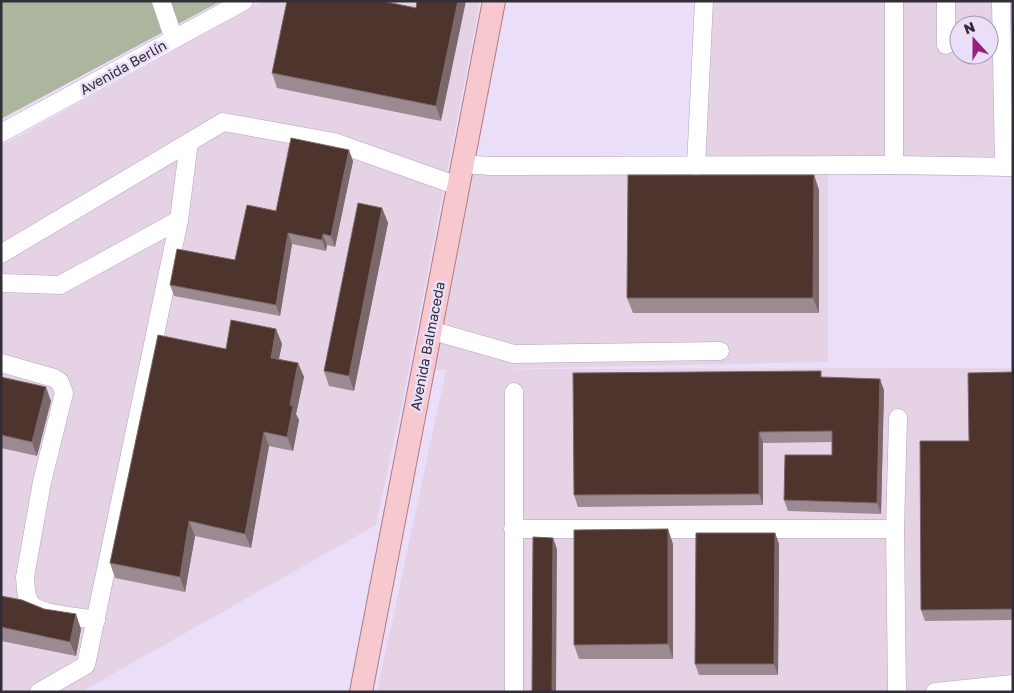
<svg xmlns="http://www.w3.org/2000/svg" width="1014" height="693" viewBox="0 0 1014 693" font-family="'Golos Text',sans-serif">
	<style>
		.industrial { fill: #e5d3e5; fill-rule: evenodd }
		.green { fill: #acb59e }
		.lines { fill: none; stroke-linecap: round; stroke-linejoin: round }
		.minor-casing { stroke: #b1a5bf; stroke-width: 19 }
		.major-casing { stroke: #af7a85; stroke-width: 24 }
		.minor { stroke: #fff; stroke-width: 18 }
		.major { stroke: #f8c8cf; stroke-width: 22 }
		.wall { fill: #9c8992 }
		.shaded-wall { fill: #7c676a }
		.building { fill: #4d342c; stroke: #7c676a }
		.labels { text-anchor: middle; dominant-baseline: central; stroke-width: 5; stroke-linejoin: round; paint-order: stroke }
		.street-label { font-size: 14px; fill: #322e38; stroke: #eadef9 }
	</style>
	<rect width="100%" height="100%" fill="#eadef9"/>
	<g class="industrial">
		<polygon points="263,1 480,1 404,394 376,525 81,692 1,692 1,146"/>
		<path d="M697,1h316v176l-185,-3v188l-337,7 522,-1v324h-636l69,-322 -14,-1 35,-199 229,3zM959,25h30v30h-30z"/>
	</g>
	<polygon class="green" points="1,1 221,1 1,119"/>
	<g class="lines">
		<g class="minor-casing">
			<g id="minor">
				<polyline points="161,1 174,39"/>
				<polyline points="1001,1 1004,167"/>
				<polyline points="946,45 946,1"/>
				<polyline points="1,133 244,1"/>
				<polyline points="462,164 491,166 894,165 1013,167"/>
				<polyline points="894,165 894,1"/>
				<polyline points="696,166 704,1"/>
				<polyline points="1,254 223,122 334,142 458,186"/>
				<polyline points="1,283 60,285 179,220 189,142"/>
				<polyline points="430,330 514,354 720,351"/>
				<path d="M1,363l53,15 6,4 4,11 -22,89 -17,95c1,9 0,20 6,27 9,11 50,13 65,16"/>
				<polyline points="513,529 895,529"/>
				<polyline points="39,692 86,665 179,220"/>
				<polyline points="514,692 514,392"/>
				<polyline points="897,692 895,529 898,418"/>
				<polyline points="935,692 1013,684"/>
			</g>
		</g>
		<g class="major-casing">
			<polyline id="major" points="361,692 494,1"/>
		</g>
		<use href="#minor" class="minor"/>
		<use href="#major" class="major"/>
	</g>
	<g class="wall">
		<polygon points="416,8 441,121 277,88 272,73"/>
		<polygon points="353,161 335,247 327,245 326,251 292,244 280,316 174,296 170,285 235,260 276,211"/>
		<polygon points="814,175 819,190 819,313 633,313 627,298"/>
		<polygon points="382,208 388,223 354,391 329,386 324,371"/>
		<polygon points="276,329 282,344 279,359 298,363 304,377 296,414 299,420 293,451 269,446 251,548 195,536 185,592 115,578 110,563 226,349"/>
		<polygon points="1013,372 1013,620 925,621 921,610"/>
		<polygon points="1,377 51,401 37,456 1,448"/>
		<polygon points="823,378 884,390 881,514 788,511 784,500 832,455 832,442 763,443 763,505 578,507 574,495"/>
		<polygon points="775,533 779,544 778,675 699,675 695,664"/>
		<polygon points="673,544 673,659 579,659 574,645"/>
		<polygon points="1,596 81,629 76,656 1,641"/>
	</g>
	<g class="shaded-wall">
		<polygon points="458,1 466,1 441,121 436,106"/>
		<polygon points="349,150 353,161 335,247 331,236"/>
		<polygon points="814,175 819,190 819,313 813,298"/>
		<polygon points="382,208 388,223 354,391 349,376"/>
		<polygon points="288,233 292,244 280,316 276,305"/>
		<polygon points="323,234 327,245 326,251 322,240"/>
		<polygon points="276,329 282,344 276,372 271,358"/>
		<polygon points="298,363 304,377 296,414 299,420 293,451 287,437 290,405"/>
		<polygon points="880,379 884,390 881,514 877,503"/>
		<polygon points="46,387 51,401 37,456 32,442"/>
		<polygon points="264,432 269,446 251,548 245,534"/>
		<polygon points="759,432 763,443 763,505 759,494"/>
		<polygon points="189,521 195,536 185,592 180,577"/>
		<polygon points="668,529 673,544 673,659 668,644"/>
		<polygon points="775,533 779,544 778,675 774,664"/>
		<polygon points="553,538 557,549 556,692 552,692"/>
		<polygon points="76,614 81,629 76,656 70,642"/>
	</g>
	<g class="building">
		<polygon points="287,1 382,1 416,8 417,1 458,1 436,106 272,73"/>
		<polygon points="291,138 349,150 331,236 323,234 322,240 288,233 276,305 170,285 177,249 235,260 247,205 276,211"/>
		<polygon points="628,175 814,175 813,298 627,298"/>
		<polygon points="358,203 382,208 349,376 324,371"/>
		<polygon points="231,320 276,329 271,358 298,363 290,405 293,406 287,437 264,432 245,534 189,521 180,577 110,563 158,335 226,349"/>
		<polygon points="821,371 821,377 880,379 877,503 784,500 785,455 832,455 832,431 759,432 759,494 574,495 573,373"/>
		<polygon points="1013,372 1013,609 921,610 920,441 969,441 968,373"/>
		<polygon points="1,377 46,387 32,442 1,435"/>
		<polygon points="668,529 668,644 574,645 574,530"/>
		<polygon points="696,533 775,533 774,664 695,664"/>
		<polygon points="533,537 553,538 552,692 532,692"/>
		<polygon points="1,596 22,600 44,609 76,614 70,642 1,627"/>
	</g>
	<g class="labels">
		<g class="street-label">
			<text transform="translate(123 67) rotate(-29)">Avenida Berlín</text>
			<text transform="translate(427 346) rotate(-79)">Avenida Balmaceda</text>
		</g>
	</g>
	<rect width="1014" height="693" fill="none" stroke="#322e38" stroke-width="5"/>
	<g transform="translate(974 40) rotate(339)"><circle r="24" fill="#eadef9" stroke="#a098ac"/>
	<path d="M0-4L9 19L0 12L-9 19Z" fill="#99207b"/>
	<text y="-8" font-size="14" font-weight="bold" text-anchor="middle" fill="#322e38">N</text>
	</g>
</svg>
